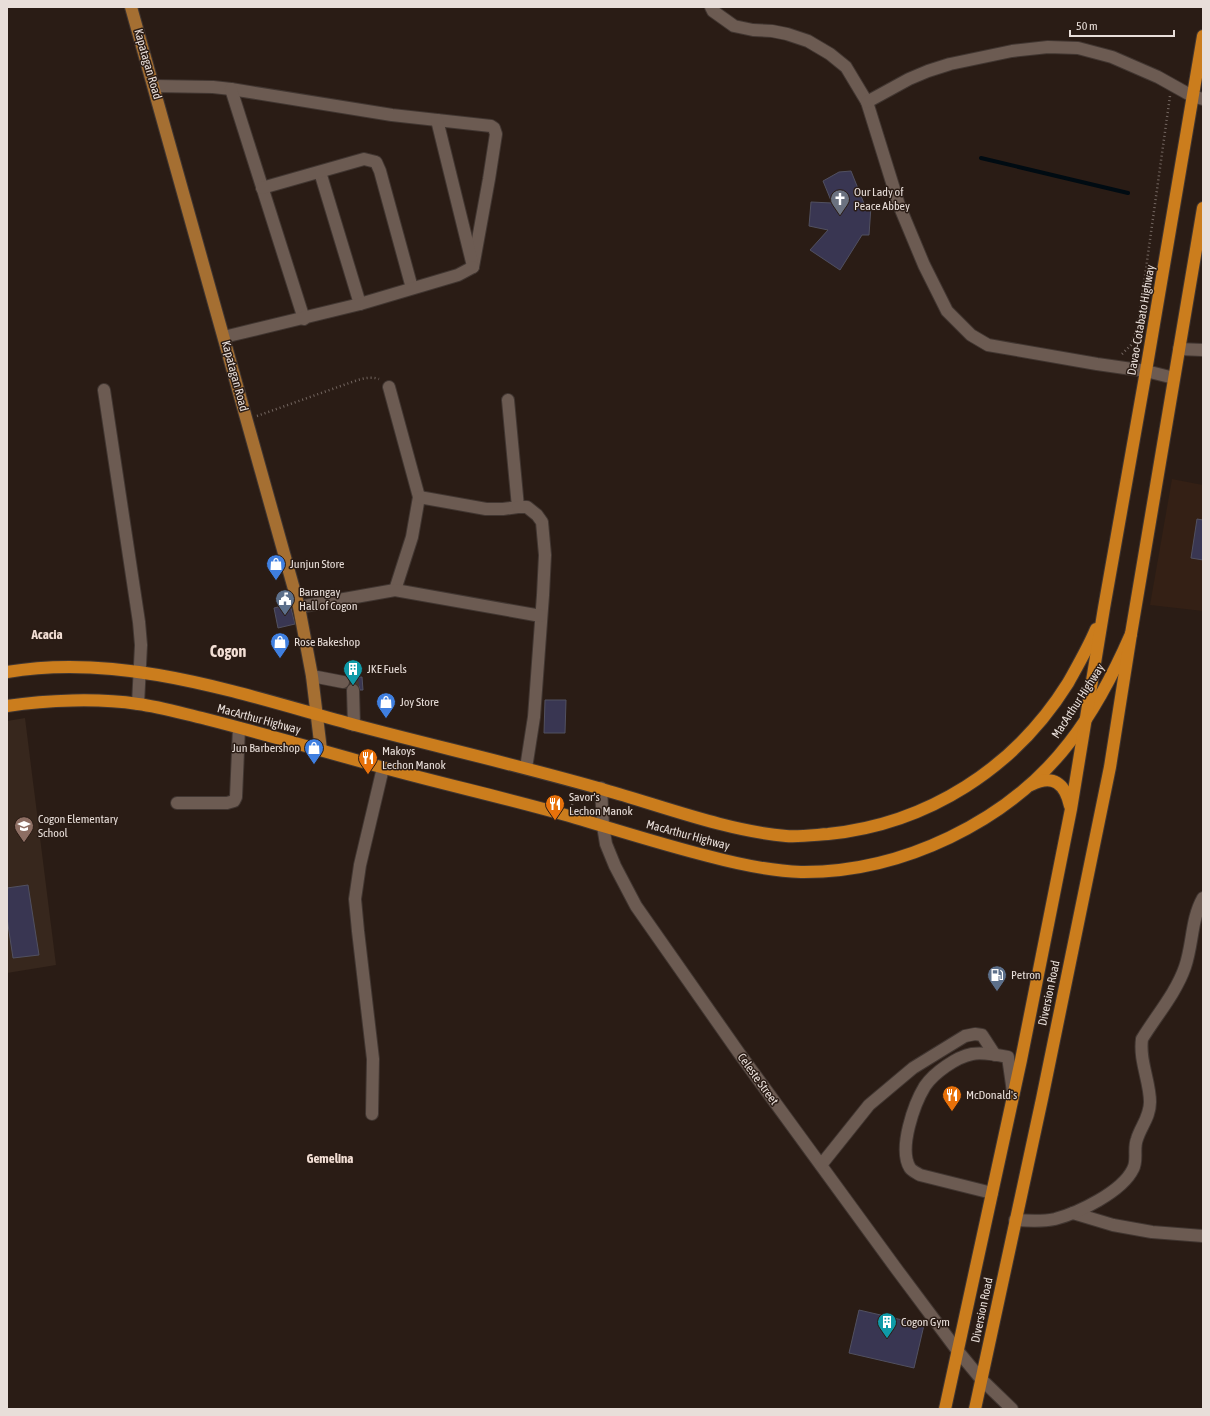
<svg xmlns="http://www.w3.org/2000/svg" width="1210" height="1416" viewBox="0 0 1210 1416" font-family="'Asap Condensed',sans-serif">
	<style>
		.built { fill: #342015 }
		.education { fill: #37271d }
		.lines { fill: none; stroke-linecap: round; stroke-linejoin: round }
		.stream { stroke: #000b12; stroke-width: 4 }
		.building { fill: #393652; stroke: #515060 }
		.minor-tunnel { stroke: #463932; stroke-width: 12; stroke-dasharray: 12 6; stroke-linecap: butt }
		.minor-casing { stroke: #413631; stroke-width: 14 }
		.major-casing { stroke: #413631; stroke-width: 14 }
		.highway-casing { stroke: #413631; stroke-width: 14 }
		.path { stroke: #746761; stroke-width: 2.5; stroke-dasharray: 1 3; stroke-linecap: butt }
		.minor { stroke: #6c5b52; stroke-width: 12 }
		.major { stroke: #a56f32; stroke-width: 12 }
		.highway { stroke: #cb7d1d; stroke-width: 12 }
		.labels { text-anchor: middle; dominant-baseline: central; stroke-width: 3; stroke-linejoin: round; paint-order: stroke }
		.street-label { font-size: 12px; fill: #e8ded9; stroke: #2a1c15 }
		.poi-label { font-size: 12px; fill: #e8ded9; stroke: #2a1c15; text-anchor: start }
		.neighbourhood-label { font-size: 13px; font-weight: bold; fill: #f2ded4; stroke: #2a1c15 }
		.district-label { font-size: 16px; font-weight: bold; fill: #f2ded4; stroke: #2a1c15 }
	</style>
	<rect width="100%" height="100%" fill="#2a1c15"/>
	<polygon class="built" points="1172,479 1203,485 1203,611 1150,605"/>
	<polygon class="education" points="25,718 56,965 7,973 7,721"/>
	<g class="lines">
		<polyline class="stream" points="981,158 1128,193"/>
	</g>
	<g class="building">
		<polygon points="851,171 865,206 871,206 869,235 862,235 840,270 810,250 828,230 809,226 811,202 832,203 823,181 839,172"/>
		<polygon points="1197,519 1203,520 1203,560 1191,558"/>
		<polygon points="290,604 295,624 278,628 274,608"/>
		<polygon points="362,677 363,690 360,690 359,686 356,683 350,683 349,678"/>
		<polygon points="545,700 566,700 565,733 544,733"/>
		<polygon points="28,885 39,955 13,958 7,918 7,888"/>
		<polygon points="859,1310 924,1325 914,1368 849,1353"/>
	</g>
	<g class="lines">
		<polyline class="minor-tunnel" points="343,682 353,684 353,690"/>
		<g class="minor-casing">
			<g id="minor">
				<polyline points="711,7 713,11 734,26 753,30 772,31 787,34 808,41 830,54 846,67 867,102 899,205 924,265 947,311 971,335 988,345 1097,364 1146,371 1174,378"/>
				<polyline points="154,86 213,87 231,89 392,115 491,126 494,128 496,134 489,179 473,267"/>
				<polyline points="231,89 304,319"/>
				<polyline points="867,102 909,79 928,71 950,64 1012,51 1048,47 1078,48 1112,57 1158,77 1192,96 1203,99"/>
				<polyline points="437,120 472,262"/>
				<polyline points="320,172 360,304"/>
				<polyline points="262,188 364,159 376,162 380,171 412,288"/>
				<polyline points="224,337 360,304 458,275 473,267"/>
				<polyline points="1179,349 1203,350"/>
				<polyline points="389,387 419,497 412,537 395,590"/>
				<polyline points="104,390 139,622 141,645 138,704"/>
				<polyline points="419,497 486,509 503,509 518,507 508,400"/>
				<polyline points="518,507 527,507 537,515 542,522 545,555 543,595 534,717 526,768"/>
				<polyline points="299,607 395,590 541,616"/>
				<polyline points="312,676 343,682"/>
				<polyline points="353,690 354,725"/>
				<polyline points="601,788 603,826 606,844 615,866 636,906 739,1053 898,1271 957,1350 981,1379 1012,1409"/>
				<polyline points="177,803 227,803 234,801 236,797 239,728"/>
				<polyline points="372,1114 373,1059 358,931 355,899 360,865 383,768"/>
				<polyline points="821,1165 869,1105 913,1068 965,1036 975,1034 982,1035 995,1055"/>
				<path d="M992,1193l-72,-18c-3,-2 -8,-4 -10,-7 -12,-19 4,-64 15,-82 9,-13 31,-29 47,-32 10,-2 26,1 36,3l5,35"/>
				<polyline points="1073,1213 1113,1225 1152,1232 1203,1236"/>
				<path d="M1015,1220c13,1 27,2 40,-1 23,-6 67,-27 78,-50 5,-9 0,-20 4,-30 4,-13 13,-22 13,-37 0,-21 -11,-41 -8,-63 14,-23 34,-46 43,-72 8,-23 6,-48 18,-69"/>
			</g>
		</g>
		<g class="major-casing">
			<polyline id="major" points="131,7 299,607 312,676 321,750"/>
		</g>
		<g class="highway-casing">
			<g id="highway">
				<path d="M7,672c117,-20 237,23 348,53 83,22 167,41 250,65 57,16 122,41 181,46 13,1 28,-1 42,-2 100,-10 187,-66 240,-151 10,-18 20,-35 28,-54"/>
				<path d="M7,706c40,-6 91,-8 131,-2 23,3 46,10 68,15 59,15 117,32 175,48 65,18 130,32 195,51 44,13 88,27 132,38 30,8 62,15 93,16 100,1 207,-50 268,-129 26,-33 45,-70 62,-109"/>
				<path d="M1031,785c22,-11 34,-2 39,21"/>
				<polyline points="945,1409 1021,1060 1071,809 1104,608 1146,371 1203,36"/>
				<polyline points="975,1409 1042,1099 1110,767 1131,634 1203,208"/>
			</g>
		</g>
		<g class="path">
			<polyline points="1122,354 1131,345 1138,326 1170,96"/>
			<path d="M257,416l95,-34c9,-3 18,-6 27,-3"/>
			<polyline points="572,805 575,794"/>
		</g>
		<use href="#minor" class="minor"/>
		<use href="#major" class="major"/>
		<use href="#highway" class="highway"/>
	</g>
	<defs>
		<g id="church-pin" transform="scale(1)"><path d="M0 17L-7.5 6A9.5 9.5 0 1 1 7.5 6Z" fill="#6b7280" stroke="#2a1c15"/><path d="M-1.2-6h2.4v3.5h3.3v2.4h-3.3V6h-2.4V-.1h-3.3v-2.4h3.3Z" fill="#fff"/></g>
		<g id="shop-pin" transform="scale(1)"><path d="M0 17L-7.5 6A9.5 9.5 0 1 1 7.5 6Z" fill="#3f7fe0" stroke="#2a1c15"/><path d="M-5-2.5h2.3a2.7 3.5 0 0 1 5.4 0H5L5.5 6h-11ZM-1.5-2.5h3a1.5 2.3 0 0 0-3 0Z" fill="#fff"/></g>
		<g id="civic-pin" transform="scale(1)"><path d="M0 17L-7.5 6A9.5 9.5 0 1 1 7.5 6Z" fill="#5c6f8a" stroke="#2a1c15"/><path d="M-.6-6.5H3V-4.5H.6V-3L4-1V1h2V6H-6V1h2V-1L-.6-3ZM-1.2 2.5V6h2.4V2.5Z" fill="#fff"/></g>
		<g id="building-pin" transform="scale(1)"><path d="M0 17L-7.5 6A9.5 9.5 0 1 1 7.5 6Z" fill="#0f9aa8" stroke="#2a1c15"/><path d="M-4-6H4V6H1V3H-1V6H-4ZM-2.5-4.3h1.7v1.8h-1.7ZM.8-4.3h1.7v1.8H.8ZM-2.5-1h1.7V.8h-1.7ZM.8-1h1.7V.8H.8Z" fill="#fff"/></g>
		<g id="restaurant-pin" transform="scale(1)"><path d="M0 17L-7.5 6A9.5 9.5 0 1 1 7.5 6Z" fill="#e8710a" stroke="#2a1c15"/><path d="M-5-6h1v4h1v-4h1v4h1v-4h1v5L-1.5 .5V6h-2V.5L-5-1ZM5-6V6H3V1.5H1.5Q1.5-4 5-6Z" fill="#fff"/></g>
		<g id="school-pin" transform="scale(1)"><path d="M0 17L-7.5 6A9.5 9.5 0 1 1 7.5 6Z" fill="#8d6e63" stroke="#2a1c15"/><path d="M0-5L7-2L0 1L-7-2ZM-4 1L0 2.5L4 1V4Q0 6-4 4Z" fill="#fff"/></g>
		<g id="fuel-pin" transform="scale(1)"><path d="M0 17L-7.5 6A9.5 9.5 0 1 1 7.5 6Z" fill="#5c6f8a" stroke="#2a1c15"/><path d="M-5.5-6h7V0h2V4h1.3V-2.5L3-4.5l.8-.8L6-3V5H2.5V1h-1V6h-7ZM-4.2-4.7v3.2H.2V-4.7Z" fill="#fff"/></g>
	</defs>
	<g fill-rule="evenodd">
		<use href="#church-pin" x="840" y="199"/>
		<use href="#shop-pin" x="276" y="564"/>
		<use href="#civic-pin" x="285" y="599"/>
		<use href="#shop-pin" x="280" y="642"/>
		<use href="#building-pin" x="353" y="669"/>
		<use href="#shop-pin" x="386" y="702"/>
		<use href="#shop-pin" x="314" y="748"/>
		<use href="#restaurant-pin" x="368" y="758"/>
		<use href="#restaurant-pin" x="555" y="804"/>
		<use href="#school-pin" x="24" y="826"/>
		<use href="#fuel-pin" x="997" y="975"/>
		<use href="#restaurant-pin" x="952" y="1095"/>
		<use href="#building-pin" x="887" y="1322"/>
	</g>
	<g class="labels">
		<g class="street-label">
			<text transform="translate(148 64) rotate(74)">Kapatagan Road</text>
			<text transform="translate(1141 320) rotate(-80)">Davao-Cotabato Highway</text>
			<text transform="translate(235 376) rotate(75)">Kapatagan Road</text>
			<text transform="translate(1078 701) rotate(-57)">MacArthur Highway</text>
			<text transform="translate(259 719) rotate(15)">MacArthur Highway</text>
			<text transform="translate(688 835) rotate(15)">MacArthur Highway</text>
			<text transform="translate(1049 993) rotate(-78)">Diversion Road</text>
			<text transform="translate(758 1079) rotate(54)">Celeste Street</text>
			<text transform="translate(982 1310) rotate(-78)">Diversion Road</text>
		</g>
		<g class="poi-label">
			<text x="854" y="192">Our Lady of<tspan x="854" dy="14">Peace Abbey</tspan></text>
			<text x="290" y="564">Junjun Store</text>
			<text x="299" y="592">Barangay<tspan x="299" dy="14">Hall of Cogon</tspan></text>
			<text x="294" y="642">Rose Bakeshop</text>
			<text x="367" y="669">JKE Fuels</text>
			<text x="400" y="702">Joy Store</text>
			<text x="300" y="748" text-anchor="end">Jun Barbershop</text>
			<text x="382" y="751">Makoys<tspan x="382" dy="14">Lechon Manok</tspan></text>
			<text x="569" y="797">Savor's<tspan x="569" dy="14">Lechon Manok</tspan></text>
			<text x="38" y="819">Cogon Elementary<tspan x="38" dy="14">School</tspan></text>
			<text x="1011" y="975">Petron</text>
			<text x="966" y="1095">McDonald's</text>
			<text x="901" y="1322">Cogon Gym</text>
		</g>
		<g class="neighbourhood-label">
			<text x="47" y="634">Acacia</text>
			<text x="330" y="1158">Gemelina</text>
		</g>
		<g class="district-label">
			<text x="228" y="651">Cogon</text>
		</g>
	</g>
	<rect width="1210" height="1416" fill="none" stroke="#e8ded9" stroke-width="16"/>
	<path d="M1070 30v6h104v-6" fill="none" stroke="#e8ded9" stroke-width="2"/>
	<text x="1076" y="30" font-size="12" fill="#e8ded9" stroke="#2a1c15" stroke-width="3" paint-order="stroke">50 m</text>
</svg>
